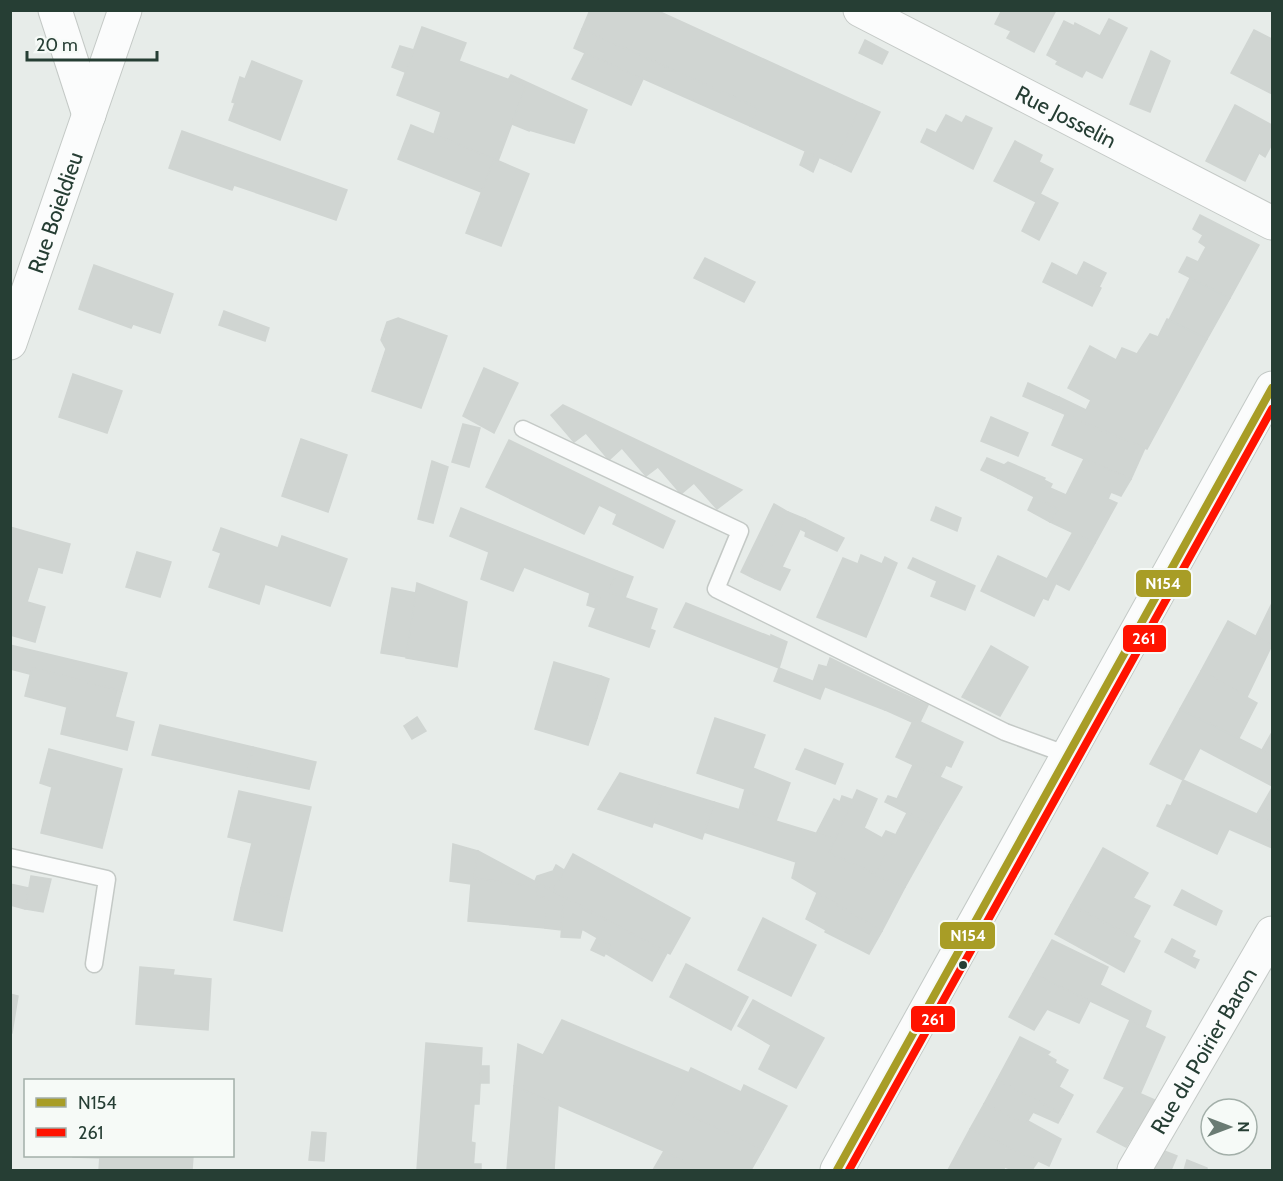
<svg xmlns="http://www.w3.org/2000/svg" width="1283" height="1181" viewBox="0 0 1283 1181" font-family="Cabin,sans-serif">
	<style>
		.building { fill: #d0d5d2; stroke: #d0d5d2; stroke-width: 1.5 }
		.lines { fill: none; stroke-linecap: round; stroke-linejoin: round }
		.service-casing { stroke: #c4c9c6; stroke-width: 19 }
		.minor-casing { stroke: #c4c9c6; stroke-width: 35 }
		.secondary-casing { stroke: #c3c9c6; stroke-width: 35 }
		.service { stroke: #fbfcfc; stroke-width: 16 }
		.minor { stroke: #fbfcfc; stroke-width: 33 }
		.secondary { stroke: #fbfcfc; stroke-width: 33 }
		.bus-1-casing { stroke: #f6faf7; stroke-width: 12 }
		.bus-2-casing { stroke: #f6faf7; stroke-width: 12 }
		.bus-1 { stroke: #a89d26; stroke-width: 8 }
		.bus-2 { stroke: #ff1300; stroke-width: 8 }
		.bus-dot { fill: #263e34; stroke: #f6faf7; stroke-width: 2 }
		.labels { text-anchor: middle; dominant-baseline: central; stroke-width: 6; stroke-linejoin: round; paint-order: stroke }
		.street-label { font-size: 22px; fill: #263e34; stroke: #f6faf7 }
		.line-badge { stroke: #f6faf7; stroke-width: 2 }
		.badge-label { font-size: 16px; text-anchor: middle; font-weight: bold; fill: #fff }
	</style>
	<rect width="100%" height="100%" fill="#e7ece9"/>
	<g class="building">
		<polygon points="590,10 656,10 862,104 834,164 750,126 758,108 582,29"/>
		<polygon points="1002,10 1051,10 1055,12 1034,52 1007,38 1011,31 995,24"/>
		<polygon points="1109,19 1127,28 1102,78 1086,70 1082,77 1056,64 1058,61 1047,55 1064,21 1074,26 1075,23 1100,36"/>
		<polygon points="422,27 466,43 459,61 526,86 498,161 434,134 441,112 397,95"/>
		<polygon points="582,29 758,108 750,126 574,48"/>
		<polygon points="1254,30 1272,39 1272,94 1231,73"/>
		<polygon points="865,40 888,52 882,64 859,53"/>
		<polygon points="400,46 414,50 405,72 392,67"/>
		<polygon points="1151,51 1170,61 1150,112 1130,104"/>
		<polygon points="585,53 643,79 631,105 572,79"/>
		<polygon points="252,61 302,81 280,140 229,120 235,103 232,102 240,77 245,79"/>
		<polygon points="511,75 587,110 574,143 529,130 529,131 512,124 526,86 508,80"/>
		<polygon points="862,104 880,112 851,172 834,164"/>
		<polygon points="1235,105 1272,125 1272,144 1265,157 1259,153 1245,181 1206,161"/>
		<polygon points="946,115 962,123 966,116 992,128 973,169 921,142 927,129 936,133"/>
		<polygon points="411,125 494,159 481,192 398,159"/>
		<polygon points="182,131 347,190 336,220 234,185 232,190 169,168"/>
		<polygon points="1015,141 1042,155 1039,162 1053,169 1036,202 994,181"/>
		<polygon points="805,152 819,158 813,172 800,165"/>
		<polygon points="494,159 529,174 501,246 466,233"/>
		<polygon points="1040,194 1058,203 1039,240 1022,231"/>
		<polygon points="1200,215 1259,245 1230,298 1179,272 1187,257 1198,262 1206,247 1199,242 1203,235 1193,229"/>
		<polygon points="705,258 755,282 744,302 694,278"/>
		<polygon points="1084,262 1106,273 1099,287 1077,276"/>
		<polygon points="1052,263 1101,288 1092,306 1043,282"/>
		<polygon points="94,265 173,294 160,333 133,324 131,328 79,309"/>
		<polygon points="1190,278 1230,298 1207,339 1169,320"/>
		<polygon points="224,311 269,328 265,341 219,325"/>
		<polygon points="398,318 447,336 421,408 372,391 386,349 381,340 387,322"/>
		<polygon points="1167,319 1207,339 1147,449 1053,409 1059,397 1086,410 1091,400 1068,388 1090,346 1116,360 1122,348 1137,354 1150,334 1158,337"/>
		<polygon points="484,368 518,383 494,433 463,416"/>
		<polygon points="73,374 122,391 107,433 59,417"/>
		<polygon points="1028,383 1059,397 1053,409 1023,396"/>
		<polygon points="563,405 742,490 717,509 694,483 681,494 658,467 646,476 622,448 609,460 586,433 574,442 551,415"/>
		<polygon points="1065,415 1145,448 1131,479 1052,445"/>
		<polygon points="991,417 1028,433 1018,456 981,441"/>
		<polygon points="463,424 480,428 469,467 452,462"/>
		<polygon points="301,439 347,455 328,512 282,496"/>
		<polygon points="509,440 675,521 663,548 613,524 617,514 599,505 584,534 486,487"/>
		<polygon points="987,458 1004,465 998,478 981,470"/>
		<polygon points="1084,459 1131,479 1121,496 1111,492 1108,499 1117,503 1095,543 1050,522 1058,509 998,478 1004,465 1008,462 1045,478 1044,480 1052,484 1050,488 1066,495"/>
		<polygon points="432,461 448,467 433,523 418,519"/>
		<polygon points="1034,497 1058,509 1050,522 1028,510"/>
		<polygon points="774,504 788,512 755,579 741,572"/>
		<polygon points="936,507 961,518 957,531 931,520"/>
		<polygon points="461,508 617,571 609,592 657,609 650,629 655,631 649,647 589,626 600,597 524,567 513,591 481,579 489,552 450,536"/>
		<polygon points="788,512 805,519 782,567 790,570 780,590 755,579"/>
		<polygon points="805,519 844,538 837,551 805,536 806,532 800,529"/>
		<polygon points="10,527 70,544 62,573 38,567 27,602 10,597"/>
		<polygon points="221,528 278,548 282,536 347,559 330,606 265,584 259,604 209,587 221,553 213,550"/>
		<polygon points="1073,532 1095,543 1069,590 1047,579"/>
		<polygon points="137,552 171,562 160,597 126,587"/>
		<polygon points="861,555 882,564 885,557 897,563 866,637 817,617 843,558 858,564"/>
		<polygon points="998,556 1056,583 1048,600 1043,598 1034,616 981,591"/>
		<polygon points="913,558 975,586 965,610 931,596 937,581 908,568"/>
		<polygon points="617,571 633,577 625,598 609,592"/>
		<polygon points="417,583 467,602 457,667 406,658"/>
		<polygon points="392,588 416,593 406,657 381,653"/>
		<polygon points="590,593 600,597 596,608 587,605"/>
		<polygon points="10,597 45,607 35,642 10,635"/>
		<polygon points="686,603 771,637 771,635 787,642 779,668 674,627"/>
		<polygon points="1272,603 1272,645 1256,636"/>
		<polygon points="1228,621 1272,645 1247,697 1201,671"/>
		<polygon points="10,645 127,673 122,691 32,668 30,674 10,669"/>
		<polygon points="991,646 1028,667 1000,716 962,697"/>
		<polygon points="830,658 895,690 885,710 813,682 819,665 827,667"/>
		<polygon points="554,662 601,676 590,716 597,718 588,745 535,729"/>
		<polygon points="32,668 122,691 115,717 134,722 127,750 61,734 67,707 25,696"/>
		<polygon points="779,668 825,686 820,699 774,681"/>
		<polygon points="1201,671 1257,703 1239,738 1180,709"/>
		<polygon points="601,676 609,679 597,718 590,716"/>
		<polygon points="895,690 928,705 920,722 914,719 912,722 885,710"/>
		<polygon points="1180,709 1272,755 1272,786 1200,748 1183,780 1150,764"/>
		<polygon points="417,717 426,731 412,739 404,726"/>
		<polygon points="715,718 765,735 753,768 790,783 776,821 739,810 745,789 697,773"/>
		<polygon points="914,719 963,742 951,767 946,765 940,777 896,757"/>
		<polygon points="160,725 253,747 247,776 152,755"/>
		<polygon points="1271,734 1272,735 1272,755 1262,750"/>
		<polygon points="253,747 316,762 309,789 247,776"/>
		<polygon points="49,749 122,769 102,848 41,833 52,787 40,783"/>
		<polygon points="805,749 843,764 835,784 796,769"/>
		<polygon points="913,765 962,787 938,828 885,802 888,796 897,799"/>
		<polygon points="620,773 665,787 652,827 598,809"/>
		<polygon points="1183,780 1272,821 1272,848 1229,829 1217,854 1157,826 1167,805 1171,806"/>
		<polygon points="665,787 714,802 702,839 653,822"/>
		<polygon points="1272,788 1272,821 1257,814"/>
		<polygon points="857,790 877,799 864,828 882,838 886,831 896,835 875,875 829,853"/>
		<polygon points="239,791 311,807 289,899 241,888 252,843 228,837"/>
		<polygon points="842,796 853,800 835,839 816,834 834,799 840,802"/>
		<polygon points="714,802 835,839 829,853 905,887 882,931 792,878 796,862 704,832"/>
		<polygon points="907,813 938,828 905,887 875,875"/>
		<polygon points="453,844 478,851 474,878 538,887 537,896 548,898 545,928 468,921 471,884 450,881"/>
		<polygon points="1103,848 1148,873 1133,898 1150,906 1133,937 1071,905"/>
		<polygon points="478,851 564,897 561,930 545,928 548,898 537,896 538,887 474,878"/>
		<polygon points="573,854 690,918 670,954 553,891"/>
		<polygon points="556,865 564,870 553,891 535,881 537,876 553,871"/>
		<polygon points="31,876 51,879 43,912 25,909"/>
		<polygon points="10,884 29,888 25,909 10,905"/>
		<polygon points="241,888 289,899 282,931 234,920"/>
		<polygon points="1182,890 1222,911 1216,925 1174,905"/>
		<polygon points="817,893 882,931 869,954 825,932 826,930 806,919"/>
		<polygon points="564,897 667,953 652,981 605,953 610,945 582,929 580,938 561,937"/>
		<polygon points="1071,905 1140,941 1124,972 1055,934"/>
		<polygon points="763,918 816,945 791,996 738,970"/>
		<polygon points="597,938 610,945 604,956 591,950"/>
		<polygon points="1172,939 1195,951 1192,957 1199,960 1195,968 1165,952"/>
		<polygon points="1052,940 1108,967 1100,985 1151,1011 1145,1027 1033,974"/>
		<polygon points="686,964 748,997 731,1030 670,997"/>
		<polygon points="140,967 174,970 173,975 211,979 208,1030 136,1024"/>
		<polygon points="1033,974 1090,1001 1079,1023 1047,1009 1034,1030 1009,1017"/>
		<polygon points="10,994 18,996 12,1033 10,1033"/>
		<polygon points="753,1000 824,1038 796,1088 759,1069 771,1045 738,1026"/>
		<polygon points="562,1020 689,1073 672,1107 763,1149 751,1170 699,1170 664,1151 514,1086 518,1044 543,1055"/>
		<polygon points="1130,1020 1165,1037 1140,1094 1104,1078"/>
		<polygon points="1020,1037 1050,1052 1047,1055 1056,1060 1055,1063 1068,1070 1059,1087 1073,1095 1063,1114 997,1080"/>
		<polygon points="426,1043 482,1048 479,1104 474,1104 471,1142 475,1143 473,1170 417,1170"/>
		<polygon points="481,1066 489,1066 489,1083 480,1083"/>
		<polygon points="691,1068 741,1092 744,1085 787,1106 763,1149 672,1107"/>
		<polygon points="997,1080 1063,1114 1058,1123 1033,1112 1026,1124 984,1104"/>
		<polygon points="514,1086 558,1105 554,1170 507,1170"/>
		<polygon points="1125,1087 1155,1100 1126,1147 1097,1132"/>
		<polygon points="984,1104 1026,1124 1028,1121 1061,1139 1049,1166 970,1129"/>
		<polygon points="970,1129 1038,1161 1032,1170 1013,1170 1005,1167 1003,1170 948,1170"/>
		<polygon points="312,1132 326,1133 324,1161 309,1160"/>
		<polygon points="1149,1145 1177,1156 1171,1170 1133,1170"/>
		<polygon points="664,1151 697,1169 696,1170 653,1170"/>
		<polygon points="73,1156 100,1156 100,1158 73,1157"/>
		<polygon points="100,1156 193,1156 192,1170 99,1170"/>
		<polygon points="1187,1160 1207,1168 1207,1170 1184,1170"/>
		<polygon points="474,1164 481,1164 481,1170 473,1170"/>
	</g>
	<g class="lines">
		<g class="service-casing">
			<g id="service">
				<polyline points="523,429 740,531 716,589 1005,732 1068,755"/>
				<polyline points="10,857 107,879 94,964"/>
			</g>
		</g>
		<g class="minor-casing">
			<g id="minor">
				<polyline points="55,10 89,115"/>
				<path id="s1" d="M860,10l412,213"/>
				<path id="s2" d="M10,343l115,-333"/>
				<path id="s3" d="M1134,1170l138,-237"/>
			</g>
		</g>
		<g class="secondary-casing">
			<polyline id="secondary" points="837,1170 1272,388"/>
		</g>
		<use href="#service" class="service"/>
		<use href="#minor" class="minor"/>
		<use href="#secondary" class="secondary"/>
		<g class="bus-1-casing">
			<polyline id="bus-1" points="837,1170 1272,388"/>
		</g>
		<g class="bus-2-casing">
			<polyline id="bus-2" points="849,1170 1272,409"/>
		</g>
		<use href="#bus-1" class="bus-1"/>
		<use href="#bus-2" class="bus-2"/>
	</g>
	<circle class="bus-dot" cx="963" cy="965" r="5"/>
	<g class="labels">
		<g class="street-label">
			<text stroke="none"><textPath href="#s1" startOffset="232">Rue Josselin</textPath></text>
			<text stroke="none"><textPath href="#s2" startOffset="138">Rue Boieldieu</textPath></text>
			<text stroke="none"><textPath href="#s3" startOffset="138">Rue du Poirier Baron</textPath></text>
		</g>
	</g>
	<g class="line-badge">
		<rect x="1135" y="569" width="57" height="29" rx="6" fill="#a89d26"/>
		<rect x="1122" y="624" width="45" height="29" rx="6" fill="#ff1300"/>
		<rect x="939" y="921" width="57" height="29" rx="6" fill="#a89d26"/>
		<rect x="910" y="1005" width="46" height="28" rx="6" fill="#ff1300"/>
	</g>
	<g class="badge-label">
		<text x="1163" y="589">N154</text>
		<text x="1144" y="644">261</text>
		<text x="968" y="941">N154</text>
		<text x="933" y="1025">261</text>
	</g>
	<rect width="1283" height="1181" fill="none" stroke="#263e34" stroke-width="24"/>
	<rect x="24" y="1079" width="210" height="78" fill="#f6faf7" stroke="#a3afa9" stroke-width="1.5"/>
	<rect x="36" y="1098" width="30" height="9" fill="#a89d26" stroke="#a3afa9" stroke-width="1.5"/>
	<text x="78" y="1109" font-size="18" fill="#263e34">N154</text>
	<rect x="36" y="1128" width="30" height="9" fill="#ff1300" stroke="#a3afa9" stroke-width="1.5"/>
	<text x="78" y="1139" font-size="18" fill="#263e34">261</text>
	<g transform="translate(1229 1127) rotate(90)"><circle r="28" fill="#f6faf7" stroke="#a3afa9" stroke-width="1.5"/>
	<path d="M0-4.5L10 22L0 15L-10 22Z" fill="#6a7b73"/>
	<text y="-9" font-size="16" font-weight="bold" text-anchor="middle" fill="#263e34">N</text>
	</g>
	<path d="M27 51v9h130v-9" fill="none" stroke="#263e34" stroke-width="3"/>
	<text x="36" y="51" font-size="18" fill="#263e34" stroke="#f6faf7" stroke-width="4.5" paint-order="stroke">20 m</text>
</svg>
